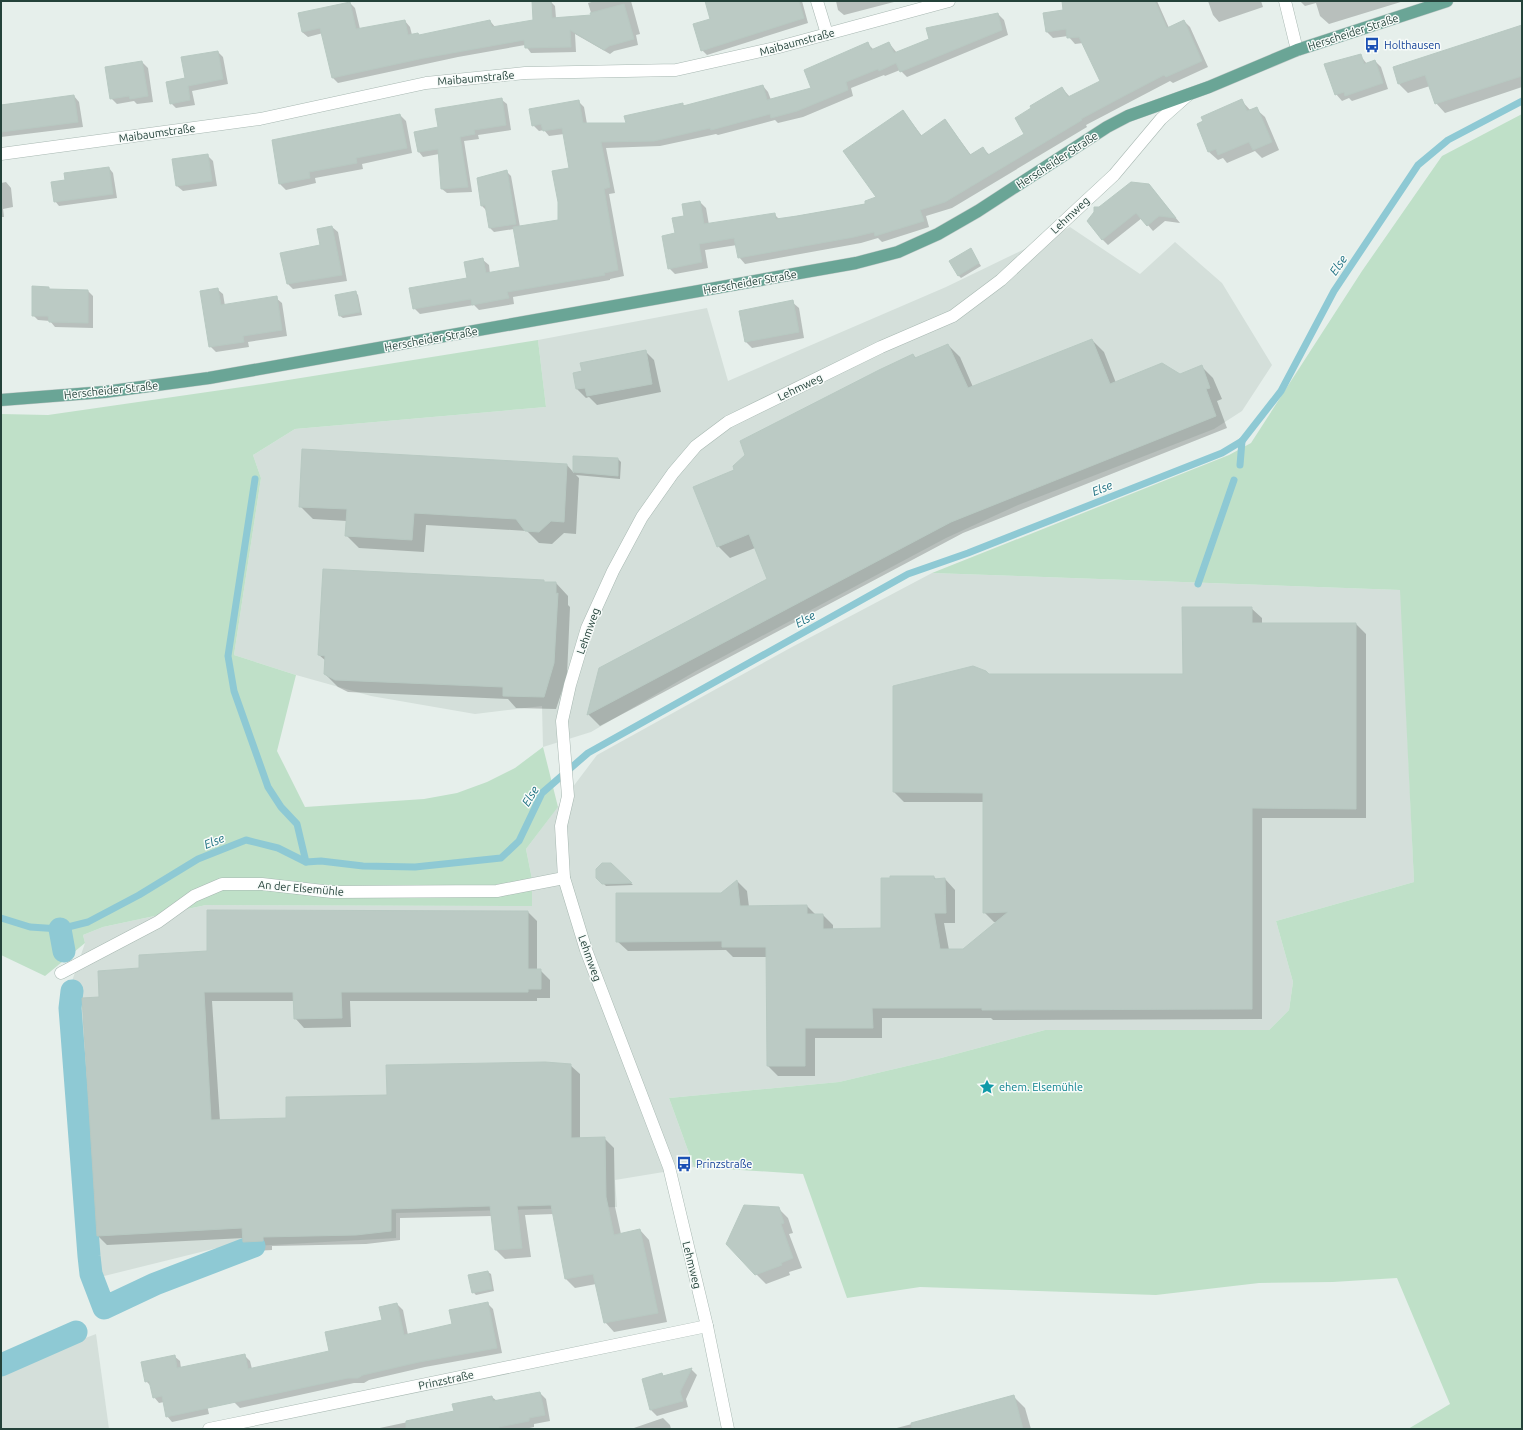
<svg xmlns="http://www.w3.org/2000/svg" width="1523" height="1430" viewBox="0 0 1523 1430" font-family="Ubuntu,sans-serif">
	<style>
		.built { fill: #d4dfda }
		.green { fill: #bfe0c8 }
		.shadow { fill: #0003 }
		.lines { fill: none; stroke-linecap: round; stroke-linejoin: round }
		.stream { stroke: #8ec9d4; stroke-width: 7 }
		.canal { stroke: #8ec9d4; stroke-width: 23 }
		.building { fill: #bbcac4; stroke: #b8c9c2 }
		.minor-casing { stroke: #a8b8b2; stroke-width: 13 }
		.major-casing { stroke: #c2cac8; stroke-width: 13 }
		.minor { stroke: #fff; stroke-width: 12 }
		.major { stroke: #6aa596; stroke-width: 12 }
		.labels { text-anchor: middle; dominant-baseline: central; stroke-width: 3; stroke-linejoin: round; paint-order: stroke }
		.street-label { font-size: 11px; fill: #24423a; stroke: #f7fbf9 }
		.transit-label { font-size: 11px; fill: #164399; stroke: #f7fbf9; text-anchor: start }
		.culture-label { font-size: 11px; fill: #0d838f; stroke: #f7fbf9; text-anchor: start }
		.water-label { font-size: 12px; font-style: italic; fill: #1c6f80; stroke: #f7fbf9 }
	</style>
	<rect width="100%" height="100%" fill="#e6efeb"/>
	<g class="built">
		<polygon points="1070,227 1140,274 1175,242 1222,283 1272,365 1242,411 1214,429 1018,505 946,538 696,671 591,732 543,747 542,706 475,714 371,696 296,675 234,655 261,478 253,455 295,429 546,407 538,340 707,308 728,381 946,287"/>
		<polygon points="932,573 1401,590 1414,882 1276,921 1293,982 1289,1010 1269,1030 1045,1030 941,1058 839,1082 669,1098 694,1167 615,1180 617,1207 396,1213 396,1238 217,1248 88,1280 67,1008 70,987 85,943 83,935 103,927 206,905 532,906 532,879 526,849 597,755 792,647"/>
		<polygon points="96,1334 109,1429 1,1429 1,1370"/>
	</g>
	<g class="green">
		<polygon points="1522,114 1522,1429 1408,1429 1450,1404 1397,1278 1333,1282 1259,1283 1156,1295 920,1287 847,1298 803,1174 694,1167 669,1098 839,1082 941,1058 1045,1030 1269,1030 1289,1010 1293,982 1276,921 1414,882 1400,590 932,573 1229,455 1251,443 1362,271 1442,156"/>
		<polygon points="538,340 546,407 295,429 253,455 261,478 234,655 296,675 277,751 305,807 424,799 457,793 487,782 515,768 543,747 558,807 526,849 532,879 532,906 206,905 103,927 83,935 85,943 45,976 1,955 1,414 48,415 263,384"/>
	</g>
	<g class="shadow">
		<polygon points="543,1 550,1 555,6 556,18 592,16 588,3 595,1 631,1 640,34 636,35 638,45 614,51 610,54 575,34 576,52 531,53 525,45 458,57 338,83 333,78 323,33 308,37 302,32 350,3 355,8 360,29 405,21 410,27 412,35 418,34 420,36 490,21 496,28 534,21"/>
		<polygon points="707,1 802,1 808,23 707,55 702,50 712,19"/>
		<polygon points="836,1 894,1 894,2 844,15 838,10"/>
		<polygon points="1063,1 1157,1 1169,28 1184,21 1190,27 1208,67 1173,83 1170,81 1086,125 1087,127 952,208 926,216 929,227 882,242 878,238 861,243 745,264 739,257 737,245 705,250 708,268 675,274 669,268 676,234 686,217 700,202 706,208 709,225 774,214 779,219 867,204 877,198 903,111 922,136 945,120 971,155 983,149 990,155 1025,134 1062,88 1070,97 1102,81 1083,43 1075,44 1068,36 1053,38 1047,32 1044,14 1064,11"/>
		<polygon points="1208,1 1261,1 1263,7 1219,22 1213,15"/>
		<polygon points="1300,1 1404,1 1329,24 1320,16 1316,3 1305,6"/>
		<polygon points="998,14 1004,20 1008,35 907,77 900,70 885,76 884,75 851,88 853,96 803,117 778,123 775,120 718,135 716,134 660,146 606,148 615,193 609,194 624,276 610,279 610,280 513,297 514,304 479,310 474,305 420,314 414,308 468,279 483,260 489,265 490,274 521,268 514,229 494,232 490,228 487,211 482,206 478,178 506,171 511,176 520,227 559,221 570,169 564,134 549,136 544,130 539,131 533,125 578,101 584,107 587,124 627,124 682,104 685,106 763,86 768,92 771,100 813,89 867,43 874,50 889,43 897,53"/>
		<polygon points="1522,26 1522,87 1445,113 1436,103 1430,86 1408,93 1399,84"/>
		<polygon points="218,52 223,57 228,84 192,91 195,105 176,108 171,103 186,79"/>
		<polygon points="1360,55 1367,64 1375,61 1381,67 1388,89 1352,101 1349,98 1342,101 1336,94"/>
		<polygon points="142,62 148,68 153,102 137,104 134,101 117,104 111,98"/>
		<polygon points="74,96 79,102 83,127 1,137 1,105"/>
		<polygon points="502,100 507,104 511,130 478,135 479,139 464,141 472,192 447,193 442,189 439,154 423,157 419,152 415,133 439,128"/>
		<polygon points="1241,100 1251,111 1256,109 1265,117 1279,150 1262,158 1255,151 1227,163 1223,158 1218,160 1209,152 1198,124"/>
		<polygon points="400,115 406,121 412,153 362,164 363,169 315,178 316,183 286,190 280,184 274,141"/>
		<polygon points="207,155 213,161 217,186 183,191 177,186"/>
		<polygon points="109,168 113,173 117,198 59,206 55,201 66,181"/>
		<polygon points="6,182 11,188 13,207 3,209 4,217 1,217 1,183"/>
		<polygon points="1149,185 1180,223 1165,221 1153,231 1142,218 1108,245 1102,239 1095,213 1100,208"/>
		<polygon points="332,227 338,232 347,281 293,289 288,284 321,246"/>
		<polygon points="971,250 981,266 961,278 958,275"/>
		<polygon points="48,288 51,290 88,291 93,296 93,328 55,327 50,321 38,320 33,315"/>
		<polygon points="217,289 223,294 225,306 276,298 282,303 287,336 248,342 249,347 216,352 210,346"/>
		<polygon points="355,292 358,295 362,315 343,318 340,316"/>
		<polygon points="792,302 799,308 804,338 752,348 746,342 740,312"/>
		<polygon points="1092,340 1104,352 1116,383 1180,375 1202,367 1213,378 1222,399 1217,401 1227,428 963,533 600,726 588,714 768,580 755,548 730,558 718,546 736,470 913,355 917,359 948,345 960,357 973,387"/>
		<polygon points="645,351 654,360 661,392 597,405 589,397 586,398 577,389 574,374"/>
		<polygon points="574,457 618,459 621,462 620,479 576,475 579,478 576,534 564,533 552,544 539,543 527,531 426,525 424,552 359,548 346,535 347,521 313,519 300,506 567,465 574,473"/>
		<polygon points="543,581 546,583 556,583 568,596 568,605 570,607 567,676 556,709 516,708 508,699 348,692 338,687 325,674 326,661 319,655"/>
		<polygon points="1251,608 1262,618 1262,624 1356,624 1366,634 1366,818 1262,818 1262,1019 993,1020 991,1018 882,1018 882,1038 815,1038 815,1076 778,1076 768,1066 767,957 733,957 726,950 628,951 617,941 721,894 737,881 747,891 749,907 807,906 816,915 823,915 833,925 833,930 882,929 934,877 937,880 945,879 955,890 955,923 944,923 949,950 963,950 997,922 994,922 984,912 984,802 904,802 894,792 988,675 1184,675"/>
		<polygon points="610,864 633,885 606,886 597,877"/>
		<polygon points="528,912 537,921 537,970 540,970 550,980 550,998 537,998 537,1001 350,1001 351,1027 304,1028 295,1018 295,1001 212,1001 220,1121 287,1119 388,1096 570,1065 580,1074 580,1139 604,1138 614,1148 615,1207 621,1234 640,1230 649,1240 667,1322 614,1332 605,1322 596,1284 575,1288 566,1279 554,1214 525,1215 531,1257 505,1259 496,1250 492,1216 400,1218 400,1240 366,1244 272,1246 272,1250 253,1251 244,1241 244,1238 107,1245 98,1236 100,998 141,969 208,952"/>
		<polygon points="778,1208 788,1218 793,1233 789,1234 802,1268 789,1272 790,1275 766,1284 756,1274"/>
		<polygon points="488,1272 491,1274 494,1291 476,1295 473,1292"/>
		<polygon points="487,1303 493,1309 502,1353 425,1367 369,1380 364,1383 354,1383 240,1408 234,1402 206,1401 209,1414 172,1422 167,1416 164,1402 159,1403 154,1397 152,1387 146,1381 174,1356 180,1361 181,1368 244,1355 250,1361 252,1369 330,1352 383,1321 397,1304 403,1310 408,1335 453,1325"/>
		<polygon points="691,1369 697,1375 686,1399 688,1407 657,1416 651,1410 643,1379 662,1374 664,1377"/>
		<polygon points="540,1393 546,1399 550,1421 534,1424 534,1427 525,1429 375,1429 455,1412 492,1397 497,1401"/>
		<polygon points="1014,1397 1025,1408 1031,1429 893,1429"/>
		<polygon points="663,1418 670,1425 671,1429 631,1429"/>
	</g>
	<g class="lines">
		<g class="stream">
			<polyline points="1240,465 1242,441"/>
			<polyline points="255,479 228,656 234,691 268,787 281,807 297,824 306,862"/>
			<polyline points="1198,584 1234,480"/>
			<polyline points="1,918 30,927 60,929 88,922 139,895 198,859 246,840 278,848 306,862 321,861 363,866 415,867 501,858 519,841 542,793 588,753 908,574 968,553 1222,453 1242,441 1281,391 1334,291 1418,165 1448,140 1522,101"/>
		</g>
		<g class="canal">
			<polyline points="60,929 64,951"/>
			<polyline points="72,991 70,1008 89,1256 91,1274 104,1308 155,1284 254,1246"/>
			<polyline points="1,1365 76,1332"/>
		</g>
	</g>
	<g class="building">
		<polygon points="532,1 551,1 552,18 591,15 590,13 624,4 634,39 609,46 604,50 570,30 571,47 525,48 524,40 424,58 332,78 320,28 302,32 298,13 350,2 356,29 405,20 408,35 418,33 419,35 490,20 492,27 533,20"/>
		<polygon points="705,1 799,1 804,18 701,51 693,24 710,19"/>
		<polygon points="1062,1 1155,1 1167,28 1184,20 1202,61 1166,77 1164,75 1122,97 1081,119 1082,120 945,202 920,210 924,221 875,236 874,232 854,237 738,258 734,238 699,244 702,262 668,269 662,236 675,233 672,218 684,216 682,204 700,201 704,224 775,213 776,219 797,216 865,204 865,201 876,197 843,151 903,110 921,136 945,119 970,155 983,147 988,155 1024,134 1015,118 1031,108 1030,106 1062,87 1068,97 1100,81 1079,37 1067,38 1066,29 1046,32 1043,13 1063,10"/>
		<polygon points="998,13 1002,30 900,72 896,63 879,71 878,69 846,82 848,90 797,111 771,118 770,114 711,130 710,128 654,141 601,142 610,187 604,189 618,270 604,273 605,275 507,292 509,298 472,305 471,299 413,309 409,288 467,278 464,262 483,258 486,273 520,267 513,227 558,220 558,202 552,171 569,168 562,128 543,131 541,124 532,126 529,109 579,100 583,123 626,123 624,116 683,103 683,106 763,85 767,100 811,88 804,70 868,42 871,50 889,42 894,53 929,39 926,28"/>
		<polygon points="1522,25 1522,76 1435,104 1425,75 1398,84 1393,67"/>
		<polygon points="218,51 223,79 188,86 190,100 170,104 166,82 185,78 181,57"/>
		<polygon points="1361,54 1364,64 1375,60 1383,83 1345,96 1344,92 1335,95 1324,64"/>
		<polygon points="142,61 148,96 130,99 129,96 110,99 105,67"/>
		<polygon points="74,95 78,122 1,132 1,105"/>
		<polygon points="502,98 506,125 474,130 475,134 460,137 468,187 441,189 438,149 418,152 414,132 438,127 435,109"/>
		<polygon points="1242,99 1247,111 1257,107 1272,142 1253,150 1249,142 1218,155 1216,149 1208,152 1197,124 1203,121 1201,117"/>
		<polygon points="400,114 407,148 356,158 357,163 309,172 310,178 279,184 272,140"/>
		<polygon points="208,154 212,181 176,186 172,159"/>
		<polygon points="109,167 113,194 54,202 51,182 65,180 64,173"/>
		<polygon points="507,170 516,224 489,228 485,205 481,206 477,178"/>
		<polygon points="1131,182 1149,184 1176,218 1159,216 1147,226 1136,213 1102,240 1087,221 1094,212 1094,207 1099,207"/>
		<polygon points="332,226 342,275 287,284 280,253 320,245 317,229"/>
		<polygon points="971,248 979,263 958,276 949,261"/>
		<polygon points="32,286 49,287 49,289 88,290 88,323 49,322 48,316 32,316"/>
		<polygon points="218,288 221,305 277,296 282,330 243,336 244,342 209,347 200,291"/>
		<polygon points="356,291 360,312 339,316 335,295"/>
		<polygon points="793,300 799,332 745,342 739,311"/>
		<polygon points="1092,339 1110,384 1162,363 1180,374 1202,365 1210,388 1206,389 1216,416 951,522 587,715 599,668 767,579 749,534 717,547 693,487 734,470 733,466 745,455 740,441 879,370 913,354 915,358 948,344 968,388"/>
		<polygon points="646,350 652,384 587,396 585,388 576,389 573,373 582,371 580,363"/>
		<polygon points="302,449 567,464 564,522 551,521 539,532 525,531 516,519 414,513 412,540 345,536 347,509 299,507"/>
		<polygon points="573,456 618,458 618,476 573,472"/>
		<polygon points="323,569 544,580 544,582 556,582 556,594 558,593 554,663 544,697 503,696 503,687 335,680 324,674 325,656 318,655"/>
		<polygon points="1182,607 1252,607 1252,623 1356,623 1356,809 1252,808 1252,1009 982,1010 982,1008 872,1008 873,1028 805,1028 805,1066 767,1066 766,947 722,947 722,941 616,942 616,893 721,893 737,880 740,906 807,905 807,914 823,914 823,929 881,928 881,878 890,878 890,876 934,876 934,879 945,878 946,913 934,913 940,949 963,949 1008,912 983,913 983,793 893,792 893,686 973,666 986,671 989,674 1183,674"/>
		<polygon points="602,863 611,863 632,883 602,884 596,878 596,869"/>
		<polygon points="207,910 528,911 528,969 541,969 541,989 528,989 528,992 341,992 342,1018 294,1019 293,992 204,992 211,1120 286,1118 286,1097 387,1095 386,1065 545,1062 571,1064 571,1138 605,1137 606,1197 614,1235 640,1229 658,1313 604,1323 593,1274 565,1279 551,1205 517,1206 522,1248 495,1250 490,1206 391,1209 391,1231 356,1235 263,1237 263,1241 243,1242 242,1228 97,1236 82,998 99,997 98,971 139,968 139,955 207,951"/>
		<polygon points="744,1205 779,1207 784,1223 781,1224 793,1258 781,1263 782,1265 755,1275 726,1244"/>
		<polygon points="488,1271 492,1289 472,1293 468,1275"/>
		<polygon points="488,1302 497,1348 419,1362 363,1375 358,1378 348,1378 166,1417 162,1396 153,1398 149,1381 145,1382 141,1362 175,1355 177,1368 245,1354 248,1369 329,1351 325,1332 382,1320 379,1307 397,1303 404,1335 452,1324 449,1310"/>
		<polygon points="692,1368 680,1392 683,1401 650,1410 642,1379 662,1373 663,1376"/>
		<polygon points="540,1392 545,1415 529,1418 529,1421 499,1427 499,1429 406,1429 406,1421 454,1411 452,1404 492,1396 493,1401"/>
		<polygon points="1014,1395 1023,1429 912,1429 911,1423"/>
	</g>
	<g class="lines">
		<g class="minor-casing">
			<g id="minor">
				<polyline points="817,1 827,34"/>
				<polyline points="1285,1 1297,50"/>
				<polyline points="1,154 260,119 426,83 525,73 676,70 779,47 949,1"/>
				<polyline points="61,973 158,922 194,896 222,884 262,884 332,892 497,891 564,878"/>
				<polyline points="209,1429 707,1326"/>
				<polyline points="728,1429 707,1326 669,1167 586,950 564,878 561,826 568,796 562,721 570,685 587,628 613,571 642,517 673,473 696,446 728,422 881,347 953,316 1001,280 1114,175 1161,119 1188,95"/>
			</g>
		</g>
		<g class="major-casing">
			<polyline id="major" points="1,400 104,392 209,378 856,263 898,252 938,234 978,211 1107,127 1128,116 1209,87 1297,50 1447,1"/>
		</g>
		<use href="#minor" class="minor"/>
		<use href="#major" class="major"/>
	</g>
	<defs>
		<g id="bus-bare" transform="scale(1.2)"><path d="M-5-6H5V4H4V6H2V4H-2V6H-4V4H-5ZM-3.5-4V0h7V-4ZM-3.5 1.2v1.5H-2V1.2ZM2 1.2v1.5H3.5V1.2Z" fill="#1a4fb4" stroke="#f7fbf9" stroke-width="2.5" paint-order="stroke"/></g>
		<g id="sight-bare" transform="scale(1.2)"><path d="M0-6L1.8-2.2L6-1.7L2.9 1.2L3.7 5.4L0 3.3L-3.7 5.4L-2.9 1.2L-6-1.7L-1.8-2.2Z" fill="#0f9aa8" stroke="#f7fbf9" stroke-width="2.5" paint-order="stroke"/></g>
	</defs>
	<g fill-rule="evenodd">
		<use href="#bus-bare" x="1372" y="45"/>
		<use href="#sight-bare" x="987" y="1087"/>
		<use href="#bus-bare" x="684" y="1164"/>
	</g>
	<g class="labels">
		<g class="street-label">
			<text transform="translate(1353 32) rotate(-18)">Herscheider Straße</text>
			<text transform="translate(797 42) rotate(-15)">Maibaumstraße</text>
			<text transform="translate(476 78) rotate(-5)">Maibaumstraße</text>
			<text transform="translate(157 133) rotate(-8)">Maibaumstraße</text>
			<text transform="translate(1057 160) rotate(-33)">Herscheider Straße</text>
			<text transform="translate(1070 215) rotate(-43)">Lehmweg</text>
			<text transform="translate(750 282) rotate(-10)">Herscheider Straße</text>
			<text transform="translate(431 339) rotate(-10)">Herscheider Straße</text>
			<text transform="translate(800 387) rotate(-26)">Lehmweg</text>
			<text transform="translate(111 390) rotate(-6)">Herscheider Straße</text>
			<text transform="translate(588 631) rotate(-70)">Lehmweg</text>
			<text transform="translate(301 888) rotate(5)">An der Elsemühle</text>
			<text transform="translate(590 958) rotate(70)">Lehmweg</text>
			<text transform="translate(692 1265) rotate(76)">Lehmweg</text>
			<text transform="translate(446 1380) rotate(-12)">Prinzstraße</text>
		</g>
		<g class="transit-label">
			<text x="1384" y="45">Holthausen</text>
			<text x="696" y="1164">Prinzstraße</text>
		</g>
		<g class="culture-label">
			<text x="999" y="1087">ehem. Elsemühle</text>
		</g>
		<g class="water-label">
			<text transform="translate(1338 265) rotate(-56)">Else</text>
			<text transform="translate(1102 488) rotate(-22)">Else</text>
			<text transform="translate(805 619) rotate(-29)">Else</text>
			<text transform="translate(530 796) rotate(-59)">Else</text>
			<text transform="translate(214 841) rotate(-22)">Else</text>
		</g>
	</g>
	<rect width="1523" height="1430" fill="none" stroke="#24423a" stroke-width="4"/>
</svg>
